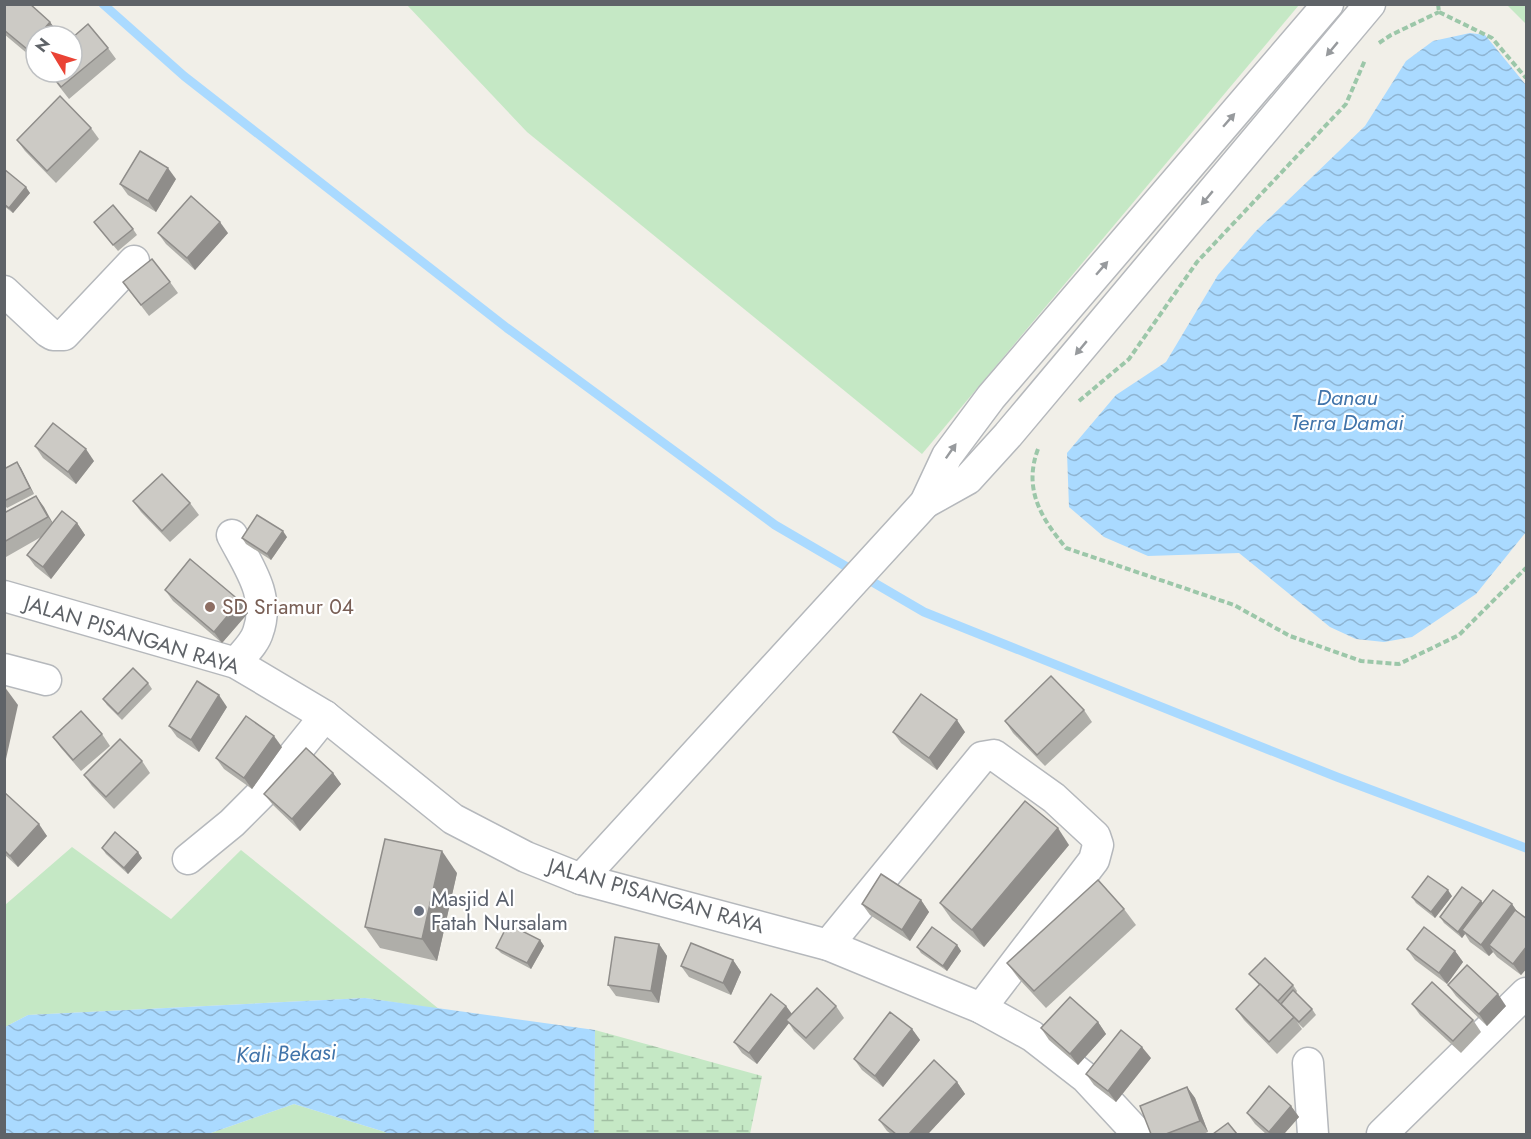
<svg xmlns="http://www.w3.org/2000/svg" width="1531" height="1139" viewBox="0 0 1531 1139" font-family="Jost,sans-serif">
	<style>
		.grass { fill: #c5e8c5 }
		.wetland { fill: url(#wetland-marsh) }
		.water { fill: url(#water-waves) }
		.lines { fill: none; stroke-linecap: round; stroke-linejoin: round }
		.stream { stroke: #aadaff; stroke-width: 9 }
		.minor-casing { stroke: #b5b8bc; stroke-width: 33 }
		.path { stroke: #9cc7a9; stroke-width: 4; stroke-dasharray: 6 3; stroke-linecap: butt }
		.minor { stroke: #fff; stroke-width: 30 }
		.wall { fill: #afaea9 }
		.shaded-wall { fill: #8f8d8a }
		.building { fill: #cccac5; stroke: #8f8d8a; stroke-width: 1.5 }
		.oneway { fill: #979a9d }
		.education-dot { fill: #8d6e63; stroke: #fff; stroke-width: 2 }
		.worship-dot { fill: #6b7280; stroke: #fff; stroke-width: 2 }
		.labels { text-anchor: middle; dominant-baseline: central; stroke-width: 4.5; stroke-linejoin: round; paint-order: stroke }
		.education-label { font-size: 21px; fill: #785e54; stroke: #fff; text-anchor: start }
		.street-label { font-size: 21px; fill: #5f6368; stroke: #fff }
		.worship-label { font-size: 21px; fill: #5b616d; stroke: #fff; text-anchor: start }
		.water-label { font-size: 22px; font-style: italic; fill: #4174aa; stroke: #fff }
	</style>
	<defs>
		<pattern id="wetland-marsh" width="20" height="14" patternUnits="userSpaceOnUse" patternTransform="scale(1.5)"><rect width="20" height="14" fill="#c5e8c5"/><path d="M1 5h8M5 5V1M11 12h8M15 12V8" fill="none" stroke="#a3c0a4"/></pattern>
		<pattern id="water-waves" width="16" height="10" patternUnits="userSpaceOnUse" patternTransform="scale(1.5)"><rect width="16" height="10" fill="#aadaff"/><path d="M0 5q4-4 8 0t8 0" fill="none" stroke="#8eb4d2"/></pattern>
	</defs>
	<rect width="100%" height="100%" fill="#f1efe8"/>
	<g class="grass">
		<polygon points="407,5 1299,5 922,454 527,132"/>
		<polygon points="1507,5 1526,5 1526,24"/>
		<polygon points="72,847 171,919 241,850 439,1009 365,998 28,1015 5,1027 5,905"/>
		<polygon points="294,1104 385,1132 387,1134 208,1134"/>
	</g>
	<polygon class="wetland" points="595,1030 762,1076 750,1134 594,1134"/>
	<g class="water">
		<polygon points="1470,33 1485,35 1526,85 1526,532 1476,594 1412,637 1384,642 1356,639 1330,627 1239,553 1148,556 1104,537 1069,507 1067,453 1116,395 1166,362 1218,275 1255,232 1365,126 1406,61 1433,41"/>
		<polygon points="365,998 595,1030 594,1134 387,1134 385,1132 294,1104 208,1134 5,1134 5,1027 28,1015"/>
	</g>
	<g class="lines">
		<polyline class="stream" points="103,4 184,76 507,328 775,525 924,612 1337,777 1526,848"/>
		<g class="minor-casing">
			<g id="minor">
				<polyline points="4,291 48,332 53,335 64,335 134,261"/>
				<polyline points="925,503 968,479 1008,435 1370,4"/>
				<path d="M232,535c16,31 39,61 26,97 -3,11 -15,22 -22,31"/>
				<polyline points="4,596 236,663 325,716 453,819 526,857 581,879 828,945 981,1008 1032,1036 1086,1078 1138,1134"/>
				<polyline points="4,669 46,680"/>
				<polyline points="188,859 232,823 267,788 325,716"/>
				<polyline points="581,879 925,503 947,456 991,397 1328,4"/>
				<polyline points="828,945 982,757 994,755 1054,798 1095,836 1098,845 1094,860 981,1008"/>
				<polyline points="1308,1063 1313,1134"/>
				<polyline points="1382,1134 1526,993"/>
			</g>
		</g>
		<g class="path">
			<polyline points="1438,4 1439,12"/>
			<polyline points="1439,12 1492,38 1526,78"/>
			<polyline points="1379,43 1391,35 1439,12"/>
			<polyline points="1079,401 1129,359 1197,262 1346,104 1365,60"/>
			<path d="M1038,449c-15,40 3,69 28,99l168,57 56,31 71,25 38,3 60,-29 67,-67"/>
		</g>
		<use href="#minor" class="minor"/>
	</g>
	<g class="wall">
		<polygon points="4,4 50,22 58,33 36,36 35,60 4,34"/>
		<polygon points="108,48 116,59 69,99 48,72 72,72"/>
		<polygon points="91,128 99,139 56,183 25,151 17,140"/>
		<polygon points="4,169 30,193 13,213 4,206"/>
		<polygon points="176,179 156,212 128,195 120,184"/>
		<polygon points="94,222 133,229 137,235 118,251"/>
		<polygon points="158,233 228,233 195,270 166,244"/>
		<polygon points="123,282 170,282 178,293 149,316"/>
		<polygon points="35,446 94,461 76,484 43,458"/>
		<polygon points="17,462 34,494 7,508 4,504 4,469"/>
		<polygon points="36,496 52,523 77,523 85,535 51,579 35,566 27,555 41,537 6,557 4,555 4,513"/>
		<polygon points="133,501 190,503 199,515 170,542 141,512"/>
		<polygon points="287,537 271,560 246,544 242,538"/>
		<polygon points="165,590 248,613 222,643 173,601"/>
		<polygon points="148,683 152,689 122,720 107,705 103,699"/>
		<polygon points="227,707 199,752 177,737 169,726"/>
		<polygon points="1084,710 1092,722 1045,766 1013,733 1005,721"/>
		<polygon points="893,732 965,732 937,770 901,743"/>
		<polygon points="102,734 110,746 81,771 61,748 53,737"/>
		<polygon points="282,747 252,789 224,769 216,758"/>
		<polygon points="142,761 150,773 114,809 92,786 84,775"/>
		<polygon points="333,773 341,784 300,831 273,805 264,794"/>
		<polygon points="4,792 47,836 18,867 4,854"/>
		<polygon points="1069,845 984,947 952,920 940,903"/>
		<polygon points="102,848 142,858 128,874 106,854"/>
		<polygon points="457,873 437,961 380,948 365,927"/>
		<polygon points="1452,896 1435,918 1416,903 1412,897"/>
		<polygon points="921,900 929,912 910,941 870,915 862,904"/>
		<polygon points="1481,901 1483,903 1512,904 1519,914 1527,919 1527,968 1521,975 1497,957 1493,952 1489,956 1470,942 1465,934 1462,938 1444,923 1440,917"/>
		<polygon points="1124,909 1136,925 1046,1008 1019,979 1007,963"/>
		<polygon points="540,940 544,946 531,969 501,953 496,948"/>
		<polygon points="659,944 667,956 659,1003 616,996 608,985"/>
		<polygon points="957,945 961,951 947,971 921,953 917,947"/>
		<polygon points="1407,949 1455,951 1463,962 1447,984 1415,960"/>
		<polygon points="733,960 741,972 731,995 689,977 681,966"/>
		<polygon points="1249,974 1293,985 1297,991 1296,993 1312,1009 1316,1015 1303,1028 1297,1022 1302,1029 1277,1054 1244,1020 1236,1009 1259,985"/>
		<polygon points="1448,985 1506,1006 1487,1026 1456,996"/>
		<polygon points="1412,1004 1473,1020 1481,1032 1461,1053 1420,1015"/>
		<polygon points="786,1006 792,1014 836,1006 844,1018 814,1050 794,1031 789,1023 757,1064 742,1053 734,1042"/>
		<polygon points="1098,1022 1106,1034 1078,1065 1049,1040 1041,1028"/>
		<polygon points="912,1029 920,1040 883,1087 862,1070 854,1059"/>
		<polygon points="1151,1058 1116,1102 1094,1085 1086,1074"/>
		<polygon points="957,1082 965,1094 928,1134 891,1134 887,1131 879,1120"/>
		<polygon points="1187,1087 1195,1098 1208,1132 1203,1134 1151,1134"/>
		<polygon points="1291,1106 1299,1117 1284,1134 1266,1134 1255,1124 1247,1113"/>
	</g>
	<g class="shaded-wall">
		<polygon points="50,22 58,33 56,36 38,36"/>
		<polygon points="36,39 36,60 35,60 27,49"/>
		<polygon points="168,168 176,179 156,212 148,201"/>
		<polygon points="26,187 30,193 13,213 9,208"/>
		<polygon points="220,222 228,233 195,270 187,258"/>
		<polygon points="86,449 94,461 76,484 68,472"/>
		<polygon points="17,462 21,468 34,494 30,488"/>
		<polygon points="36,496 44,507 56,529 48,517"/>
		<polygon points="77,523 85,535 51,579 43,567"/>
		<polygon points="283,531 287,537 271,560 267,554"/>
		<polygon points="240,601 248,613 222,643 214,632"/>
		<polygon points="4,686 18,705 4,768"/>
		<polygon points="219,695 227,707 199,752 191,740"/>
		<polygon points="957,720 965,732 937,770 929,758"/>
		<polygon points="274,736 282,747 252,789 244,778"/>
		<polygon points="333,773 341,784 300,831 292,819"/>
		<polygon points="39,824 47,836 18,867 10,856"/>
		<polygon points="1058,828 1069,845 984,947 972,930"/>
		<polygon points="442,851 457,873 437,961 422,939"/>
		<polygon points="138,852 142,858 128,874 124,868"/>
		<polygon points="1448,890 1452,896 1435,918 1431,912"/>
		<polygon points="921,900 929,912 910,941 902,930"/>
		<polygon points="1481,901 1486,907 1462,930 1465,934 1462,938 1458,932"/>
		<polygon points="1512,904 1520,916 1489,945 1493,952 1489,956 1481,945"/>
		<polygon points="540,940 544,946 531,969 527,963"/>
		<polygon points="659,944 667,956 659,1003 651,991"/>
		<polygon points="957,945 961,951 947,971 943,966"/>
		<polygon points="1527,946 1527,968 1521,975 1513,964"/>
		<polygon points="1455,951 1463,962 1447,984 1439,973"/>
		<polygon points="733,960 741,972 731,995 723,983"/>
		<polygon points="1498,994 1506,1006 1487,1026 1479,1014"/>
		<polygon points="786,1006 794,1017 786,1020 789,1023 757,1064 749,1053"/>
		<polygon points="1098,1022 1106,1034 1078,1065 1070,1054"/>
		<polygon points="912,1029 920,1040 883,1087 875,1076"/>
		<polygon points="1142,1047 1151,1058 1116,1102 1108,1091"/>
		<polygon points="957,1082 965,1094 928,1134 909,1134"/>
		<polygon points="1187,1087 1195,1098 1208,1132 1200,1121"/>
		<polygon points="1291,1106 1299,1117 1284,1134 1270,1134 1269,1132"/>
	</g>
	<g class="building">
		<polygon points="4,4 30,4 50,22 38,36 36,36 36,39 27,49 4,30"/>
		<polygon points="88,24 108,48 61,87 49,72 72,72 72,38"/>
		<polygon points="60,96 91,128 47,171 17,140"/>
		<polygon points="140,151 168,168 148,201 120,184"/>
		<polygon points="4,169 26,187 9,208 4,204"/>
		<polygon points="191,196 220,222 187,258 158,233"/>
		<polygon points="113,205 133,229 113,245 94,222"/>
		<polygon points="152,259 170,282 141,305 123,282"/>
		<polygon points="53,423 86,449 68,472 35,446"/>
		<polygon points="17,462 30,488 4,501 4,469"/>
		<polygon points="162,474 190,503 162,531 133,501"/>
		<polygon points="36,496 48,517 4,542 4,513"/>
		<polygon points="62,511 77,523 43,567 27,555"/>
		<polygon points="257,515 283,531 267,554 242,538"/>
		<polygon points="190,559 240,601 214,632 165,590"/>
		<polygon points="133,668 148,683 118,714 103,699"/>
		<polygon points="1051,676 1084,710 1037,755 1005,721"/>
		<polygon points="197,681 219,695 191,740 169,726"/>
		<polygon points="921,694 957,720 929,758 893,732"/>
		<polygon points="81,711 102,734 73,760 53,737"/>
		<polygon points="246,716 274,736 244,778 216,758"/>
		<polygon points="120,739 142,761 106,797 84,775"/>
		<polygon points="306,748 333,773 292,819 264,794"/>
		<polygon points="4,792 39,824 10,856 4,850"/>
		<polygon points="1025,801 1058,828 972,930 940,903"/>
		<polygon points="115,832 138,852 124,868 102,848"/>
		<polygon points="385,839 442,851 422,939 365,927"/>
		<polygon points="881,874 921,900 902,930 862,904"/>
		<polygon points="1428,876 1448,890 1431,912 1412,897"/>
		<polygon points="1098,880 1124,909 1034,991 1007,963"/>
		<polygon points="1462,887 1481,901 1458,932 1440,917"/>
		<polygon points="1493,890 1512,904 1481,945 1462,930"/>
		<polygon points="1515,910 1527,919 1527,946 1513,964 1489,945"/>
		<polygon points="508,924 540,940 527,963 496,948"/>
		<polygon points="932,927 957,945 943,966 917,947"/>
		<polygon points="1424,927 1455,951 1439,973 1407,949"/>
		<polygon points="615,937 659,944 651,991 608,985"/>
		<polygon points="691,943 733,960 723,983 681,966"/>
		<polygon points="1265,958 1293,985 1278,1001 1249,974"/>
		<polygon points="1467,965 1498,994 1479,1014 1448,985"/>
		<polygon points="1432,982 1473,1020 1453,1041 1412,1004"/>
		<polygon points="1260,984 1294,1017 1269,1042 1236,1009"/>
		<polygon points="817,988 836,1006 806,1038 786,1020"/>
		<polygon points="1293,990 1312,1009 1299,1022 1281,1004"/>
		<polygon points="771,994 786,1006 749,1053 734,1042"/>
		<polygon points="1070,997 1098,1022 1070,1054 1041,1028"/>
		<polygon points="890,1012 912,1029 875,1076 854,1059"/>
		<polygon points="1121,1030 1142,1047 1108,1091 1086,1074"/>
		<polygon points="934,1060 957,1082 909,1134 896,1134 879,1120"/>
		<polygon points="1269,1086 1291,1106 1269,1132 1247,1113"/>
		<polygon points="1187,1087 1200,1121 1166,1134 1151,1134 1140,1106"/>
		<polygon points="1228,1123 1237,1134 1213,1134"/>
	</g>
	<defs><path id="oneway-solid" d="M-6-.8H1V-3.2L6.5 0L1 3.2V.8H-6Z" transform="scale(1.5)"/></defs>
	<g class="oneway">
		<use href="#oneway-solid" transform="translate(1332 49) rotate(130)"/>
		<use href="#oneway-solid" transform="translate(1229 120) rotate(-49)"/>
		<use href="#oneway-solid" transform="translate(1207 198) rotate(130)"/>
		<use href="#oneway-solid" transform="translate(1102 268) rotate(-49)"/>
		<use href="#oneway-solid" transform="translate(1081 348) rotate(130)"/>
		<use href="#oneway-solid" transform="translate(951 451) rotate(-55)"/>
	</g>
	<circle class="education-dot" cx="210" cy="607" r="6"/>
	<circle class="worship-dot" cx="419" cy="911" r="6"/>
	<g class="labels">
		<g class="education-label">
			<text x="222" y="607">SD Sriamur 04</text>
		</g>
		<g class="street-label">
			<text transform="translate(132 635) rotate(17)">JALAN PISANGAN RAYA</text>
			<text transform="translate(656 896) rotate(16)">JALAN PISANGAN RAYA</text>
		</g>
		<g class="worship-label">
			<text x="431" y="899">Masjid Al<tspan x="431" dy="24">Fatah Nursalam</tspan></text>
		</g>
		<g class="water-label">
			<text x="1347" y="397">Danau<tspan x="1347" dy="25">Terra Damai</tspan></text>
			<text transform="translate(286 1053) rotate(-2)">Kali Bekasi</text>
		</g>
	</g>
	<rect width="1531" height="1139" fill="none" stroke="#5f6368" stroke-width="12"/>
	<g transform="translate(54 54) rotate(308)"><circle r="28" fill="#ffffff" stroke="#bfc1c3" stroke-width="1.5"/>
	<path d="M0-4.5L10 22L0 15L-10 22Z" fill="#ea4335"/>
	<text y="-9" font-size="16" font-weight="bold" text-anchor="middle" fill="#5f6368">N</text>
	</g>
</svg>
